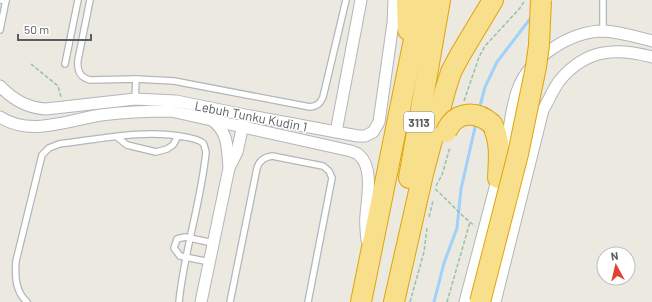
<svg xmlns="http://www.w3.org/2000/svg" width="652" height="302" viewBox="0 0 652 302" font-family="Barlow,sans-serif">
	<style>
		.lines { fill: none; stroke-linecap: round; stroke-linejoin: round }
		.stream { stroke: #a0d1fb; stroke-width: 3 }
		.lane-casing { stroke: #b3b6ba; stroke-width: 8 }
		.street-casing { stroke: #b3b6ba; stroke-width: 13 }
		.highway-casing { stroke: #e1a40a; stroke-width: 22 }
		.path { stroke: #97c2a5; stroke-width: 1.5; stroke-dasharray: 4 2; stroke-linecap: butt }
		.lane { stroke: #fff; stroke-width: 5.5 }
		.street { stroke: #fff; stroke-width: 11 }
		.highway { stroke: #f8df8b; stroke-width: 20 }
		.highway-bridge-casing { stroke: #e1a40a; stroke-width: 22; stroke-linecap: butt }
		.highway-bridge { stroke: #f8df8b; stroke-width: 20 }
		.labels { text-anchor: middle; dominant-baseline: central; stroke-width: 3; stroke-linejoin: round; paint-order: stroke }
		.shield { fill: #fff; stroke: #8b8d90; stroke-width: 1 }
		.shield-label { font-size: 12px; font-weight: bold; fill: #595c60 }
		.street-label { font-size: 13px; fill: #595c60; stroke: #fff }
	</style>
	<rect width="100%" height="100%" fill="#ebe9e0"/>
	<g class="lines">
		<g class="stream">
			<polyline points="479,110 485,87 497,62 533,15"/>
			<polyline points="434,302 444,263 457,228 461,189 476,123"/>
		</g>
		<g class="lane-casing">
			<g id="lane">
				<polyline points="0,0 6,1"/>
				<path d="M90,0l-12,60c-1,10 1,17 12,20l46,-1 -1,20"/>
				<polyline points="603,0 603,31"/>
				<polyline points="0,30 6,0"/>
				<polyline points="65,64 78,0"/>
				<path d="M136,79l38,2 136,26c7,-1 10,-3 13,-10l23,-97"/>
				<polyline points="117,137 127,145 156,152 167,149 173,145 178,136"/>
				<polyline points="210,262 180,256 174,248 177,239 185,237 213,243"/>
				<path d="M27,302c-12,-11 -12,-26 -11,-41l26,-106 7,-7 10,-4c42,-5 85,-15 126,-7 6,1 13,2 18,6 2,3 2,6 3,9 -5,51 -22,99 -27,150"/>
				<path d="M230,302l27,-134c2,-7 8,-11 15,-12l51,10 6,5 3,7 -24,124"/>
			</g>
		</g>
		<g class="street-casing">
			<g id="street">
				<path d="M0,86c13,14 27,22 46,23l89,-10 41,2 69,14 113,21h7l8,-4 6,-10 14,-99 1,-23"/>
				<path d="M0,117c31,20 68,3 101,-2 23,-3 47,-4 70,-4l180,40c2,1 6,2 8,4 15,13 8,44 7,60 -1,9 0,17 1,25"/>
				<path d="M212,120c17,13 15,28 17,47"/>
				<polyline points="336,132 361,0"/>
				<path d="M504,154c6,-21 6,-44 14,-65 12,-32 53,-58 86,-58 17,1 32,6 48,10"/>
				<polyline points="201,302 229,168 237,152 244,120"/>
				<polyline points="465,302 499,173"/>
				<path d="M495,302l48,-192c6,-10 10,-21 17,-30 26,-31 56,-33 92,-23"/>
			</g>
		</g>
		<g class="highway-casing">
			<g id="highway">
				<polyline points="407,0 408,30"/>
				<path d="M492,124c9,17 7,35 6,54"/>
				<polyline points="409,178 440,0"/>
				<polyline points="361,302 422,0"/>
				<polyline points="394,302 423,174 445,91 451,72 460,55 493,0"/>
			</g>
		</g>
		<g class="path">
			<polyline points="31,64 58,86 61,97"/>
			<polyline points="464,101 479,57 485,46 520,8 525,0"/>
			<polyline points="436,186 442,175 450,147"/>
			<path d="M435,189c14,12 25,26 40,37"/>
			<polyline points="429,217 433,201"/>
			<polyline points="410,302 424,252 427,228"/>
			<polyline points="447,302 470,222"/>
		</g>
		<use href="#lane" class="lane"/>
		<use href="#street" class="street"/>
		<use href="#highway" class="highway"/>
		<g class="highway-bridge-casing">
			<g id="highway-bridge">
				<path d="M446,132c9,-21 30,-22 46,-8"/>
				<polyline points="480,302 518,154 536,67 539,45 541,0"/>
			</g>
		</g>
		<use href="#highway-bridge" class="highway-bridge"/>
	</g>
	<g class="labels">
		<rect class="shield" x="404" y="112" width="30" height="20" rx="3"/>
		<g class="shield-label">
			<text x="419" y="122">3113</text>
		</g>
		<g class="street-label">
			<text transform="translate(251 116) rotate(11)">Lebuh Tunku Kudin 1</text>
		</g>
	</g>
	<g transform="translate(616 266) rotate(352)"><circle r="19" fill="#ffffff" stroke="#bdbebf"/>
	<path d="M0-3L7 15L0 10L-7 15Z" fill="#e04431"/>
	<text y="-6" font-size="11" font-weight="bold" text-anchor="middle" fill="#595c60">N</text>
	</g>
	<path d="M18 34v6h73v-6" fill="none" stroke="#595c60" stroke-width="2"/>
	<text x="24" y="34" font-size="12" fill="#595c60" stroke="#ffffff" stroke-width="3" paint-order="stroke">50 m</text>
</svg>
